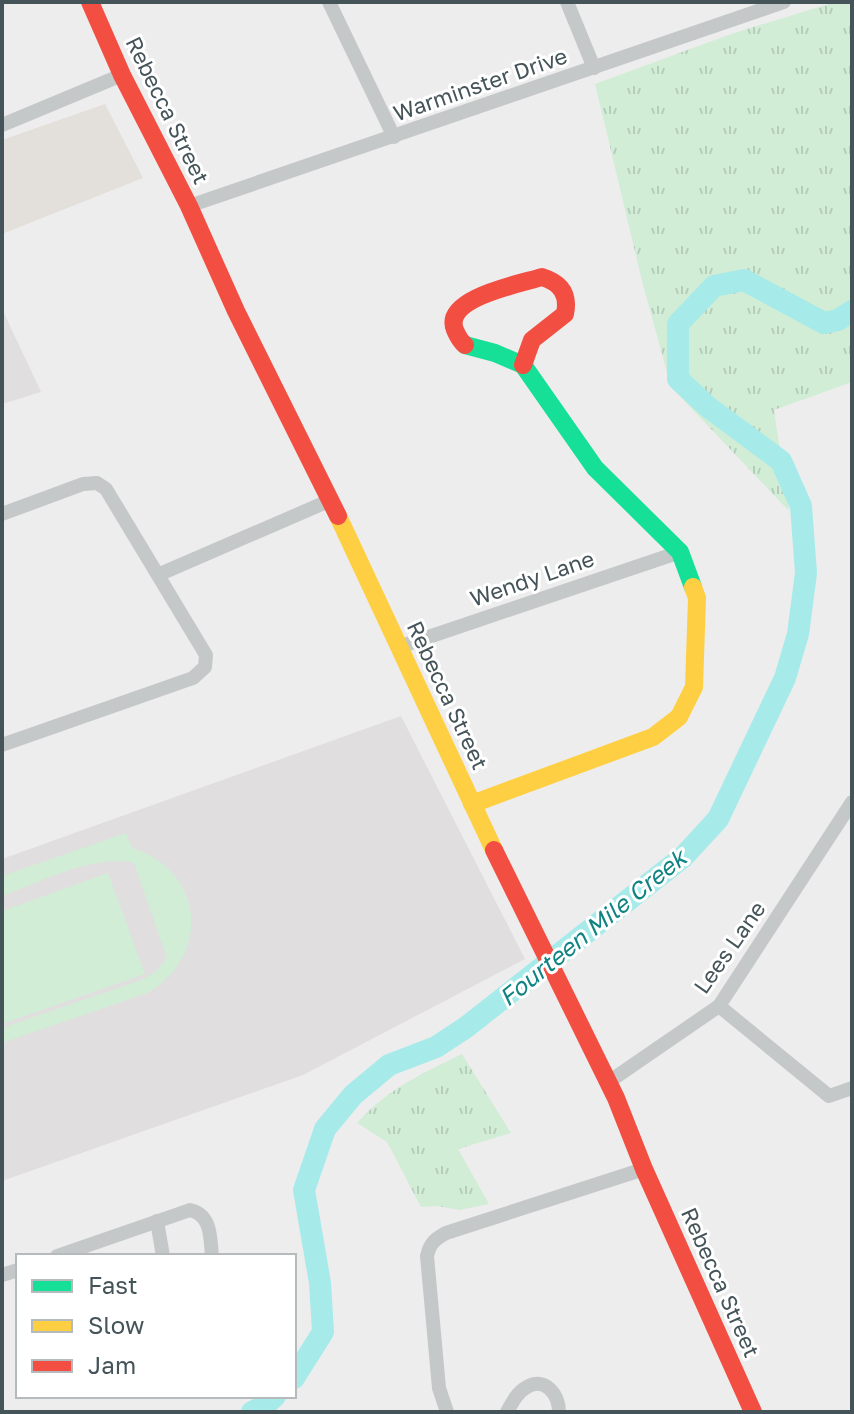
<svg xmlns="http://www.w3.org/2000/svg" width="854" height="1414" viewBox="0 0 854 1414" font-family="'Golos Text',sans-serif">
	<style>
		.commercial { fill: #e3dfda }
		.education { fill: #e0dedf }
		.park { fill: url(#park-tufts) }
		.pitch { fill: #d1edd6 }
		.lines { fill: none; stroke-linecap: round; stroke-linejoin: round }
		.river { stroke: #a7eaea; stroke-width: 22 }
		.street { stroke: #c5c8c9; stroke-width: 14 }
		.fast { stroke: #16e098; stroke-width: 18 }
		.slow { stroke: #ffcf43; stroke-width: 18 }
		.jam { stroke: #f24e42; stroke-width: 18 }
		.labels { text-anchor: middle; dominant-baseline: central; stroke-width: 6; stroke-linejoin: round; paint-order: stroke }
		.street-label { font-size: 22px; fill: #455459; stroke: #fff }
		.water-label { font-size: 24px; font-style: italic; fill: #108483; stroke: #fff }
	</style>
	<defs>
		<pattern id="park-tufts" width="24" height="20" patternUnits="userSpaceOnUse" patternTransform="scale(2)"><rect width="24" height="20" fill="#d1edd6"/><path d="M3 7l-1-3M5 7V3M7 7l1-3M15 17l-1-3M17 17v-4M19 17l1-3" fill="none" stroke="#b5cdba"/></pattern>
	</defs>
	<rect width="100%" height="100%" fill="#eeeded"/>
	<polygon class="commercial" points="105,104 143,178 2,234 2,140"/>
	<g class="education">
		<polygon points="2,309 41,392 2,404"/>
		<polygon points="401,716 525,959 303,1075 2,1181 2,859"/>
	</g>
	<g class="park">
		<polygon points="835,2 852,2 852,382 774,410 789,511 671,387 643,285 595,84 731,34"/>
		<path d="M462,1054l49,79 -53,16 31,55 -30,6 -21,-4 -17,1 -34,-65 -30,-19c33,-36 63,-48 105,-69z"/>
	</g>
	<g class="pitch">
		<path d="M126,833l6,15c72,22 80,108 15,145l-145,50v-15l139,-48 14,-8 12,-14 -33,-95c-38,-10 -96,20 -132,33v-20z"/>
		<polygon points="108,873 145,974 2,1024 2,911"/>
	</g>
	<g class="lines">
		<g class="river">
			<polyline points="294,1378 323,1332 320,1283 304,1190 325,1129 353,1095 389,1065 436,1047 465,1028 683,857 718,819 785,678 798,634 806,573 801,506 781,461 708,407 678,379 678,324 714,286 744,280 824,323 838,320 852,311"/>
			<polyline points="252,1412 264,1406 275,1396"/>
		</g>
		<g class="street">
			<polyline points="329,2 394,137"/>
			<polyline points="567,2 594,68"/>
			<polyline points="2,125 122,75"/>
			<polyline points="189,206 784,2"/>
			<polyline points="2,514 83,484 97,483 106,489 206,655 205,667 193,678 2,745"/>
			<polyline points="160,574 331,500"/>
			<polyline points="399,647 680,552"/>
			<polyline points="719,1006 829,1096 852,1088"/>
			<polyline points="607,1083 719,1006 852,802"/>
			<polyline points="157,1221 163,1256"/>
			<path d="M57,1256l133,-46c22,5 20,28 22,46"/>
			<polyline points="2,1275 18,1270"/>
			<path d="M447,1412l-8,-24 -12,-132c3,-13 8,-17 19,-23l198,-64"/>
			<path d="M507,1412c5,-9 10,-20 20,-25 18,-11 32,8 32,25"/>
		</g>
		<polyline class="fast" points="465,345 495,353 523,365 595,468 680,552 693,587"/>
		<g class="slow">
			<polyline points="338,516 494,850"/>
			<polyline points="472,804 653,737 679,717 694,687 697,598 693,587"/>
		</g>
		<g class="jam">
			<polyline points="90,2 122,75 189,206 236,311 338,516"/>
			<path d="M465,345c-5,-4 -7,-8 -10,-15 -13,-32 65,-46 87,-53 19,6 27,17 23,37l-33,26 -9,25"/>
			<polyline points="494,850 616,1098 644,1169 753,1412"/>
		</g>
	</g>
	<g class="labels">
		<g class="street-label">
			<text transform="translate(480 84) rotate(-19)">Warminster Drive</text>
			<text transform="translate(168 110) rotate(64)">Rebecca Street</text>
			<text transform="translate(532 578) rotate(-19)">Wendy Lane</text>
			<text transform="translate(448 695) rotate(65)">Rebecca Street</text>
			<text transform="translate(729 947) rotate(-55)">Lees Lane</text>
			<text transform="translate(721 1282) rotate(66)">Rebecca Street</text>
		</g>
		<g class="water-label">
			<text transform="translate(592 927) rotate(-39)">Fourteen Mile Creek</text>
		</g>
	</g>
	<rect width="854" height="1414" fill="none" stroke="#455459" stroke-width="8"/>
	<rect x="16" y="1254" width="280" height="144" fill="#ffffff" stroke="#b5bbbd" stroke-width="2"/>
	<rect x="32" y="1280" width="40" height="12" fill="#16e098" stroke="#b5bbbd" stroke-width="2"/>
	<text x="88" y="1294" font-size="24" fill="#455459">Fast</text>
	<rect x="32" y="1320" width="40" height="12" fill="#ffcf43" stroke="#b5bbbd" stroke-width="2"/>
	<text x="88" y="1334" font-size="24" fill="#455459">Slow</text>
	<rect x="32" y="1360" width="40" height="12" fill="#f24e42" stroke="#b5bbbd" stroke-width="2"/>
	<text x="88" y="1374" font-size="24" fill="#455459">Jam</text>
</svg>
